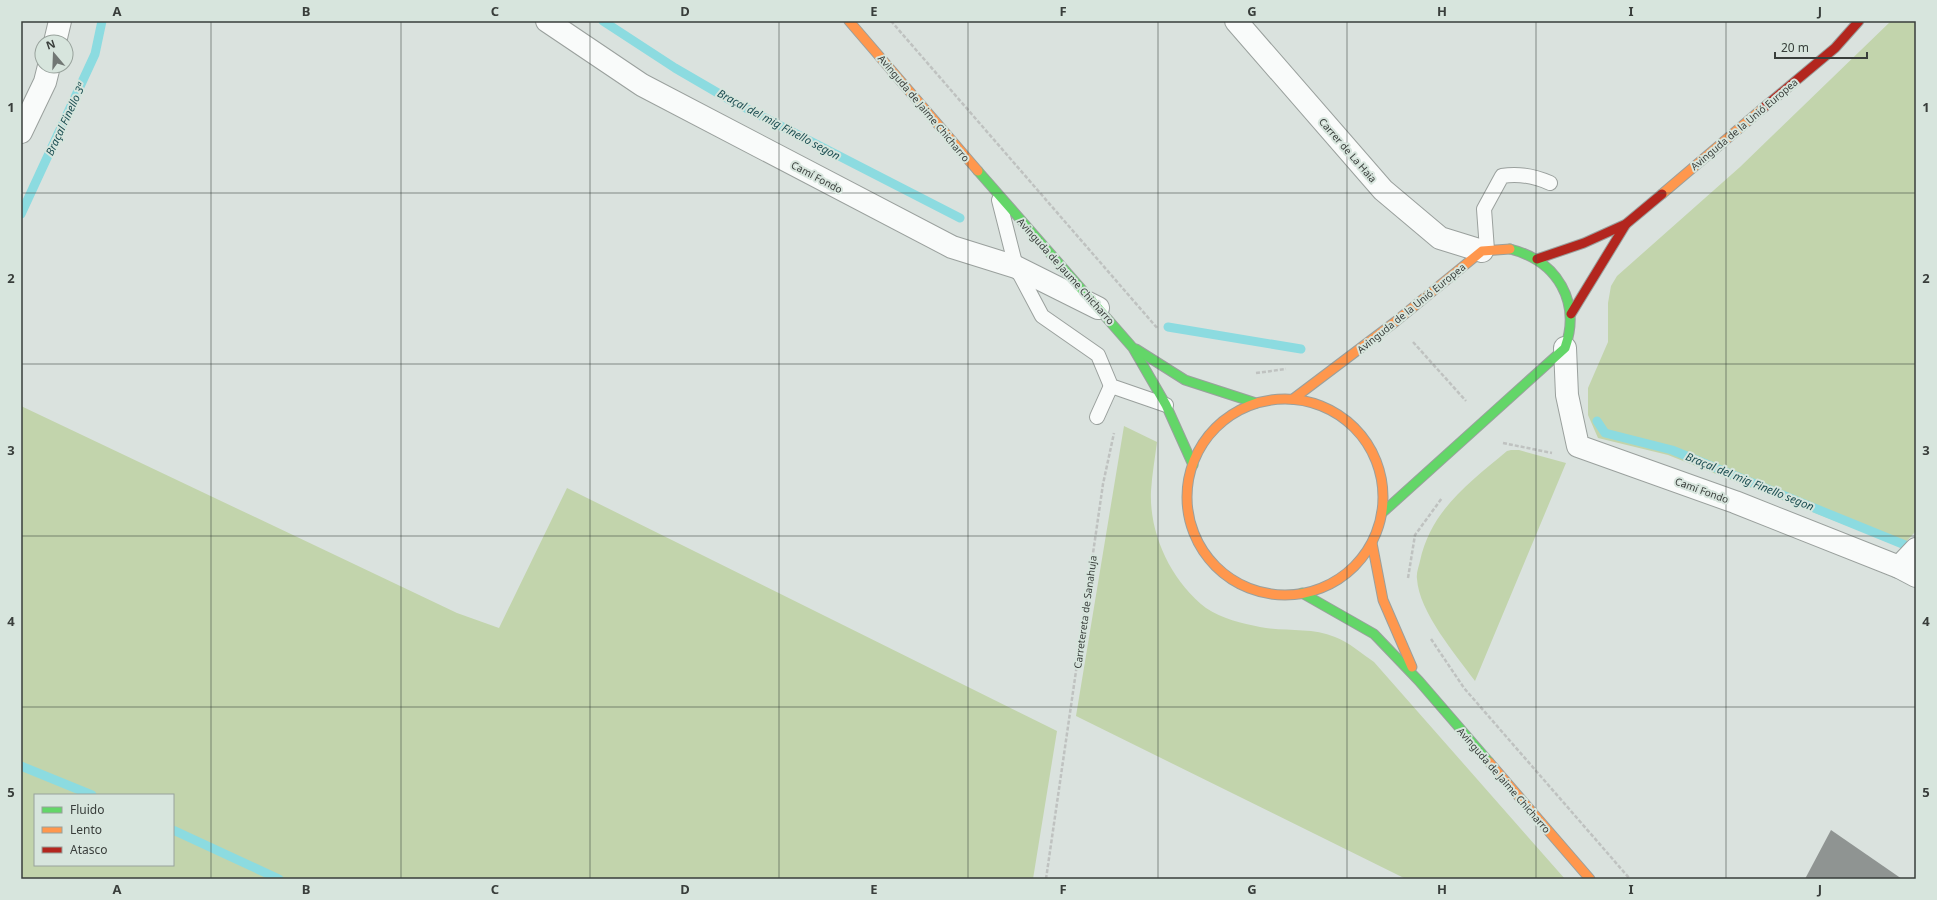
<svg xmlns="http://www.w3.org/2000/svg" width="1937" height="900" viewBox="0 0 1937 900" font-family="'Noto Sans',sans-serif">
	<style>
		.green { fill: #c2d4ac; fill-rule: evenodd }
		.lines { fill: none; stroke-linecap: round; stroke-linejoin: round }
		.stream { stroke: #8cdbe0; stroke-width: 9 }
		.building { fill: #8f9492 }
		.lane-casing { stroke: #9aa09d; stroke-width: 16 }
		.street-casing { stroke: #9aa09d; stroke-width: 24 }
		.fast-casing { stroke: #9aa09d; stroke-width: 11 }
		.slow-casing { stroke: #9aa09d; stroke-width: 11 }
		.jam-casing { stroke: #9aa09d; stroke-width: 11 }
		.path { stroke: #bfc2c0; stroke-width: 2.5; stroke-dasharray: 4 2; stroke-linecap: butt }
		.lane { stroke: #f9fbfa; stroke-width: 14 }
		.street { stroke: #f9fbfa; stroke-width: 22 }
		.fast { stroke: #63d668; stroke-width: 9 }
		.slow { stroke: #ff974d; stroke-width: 9 }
		.jam { stroke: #b3261e; stroke-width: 9 }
		.grid { fill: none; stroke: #393e3b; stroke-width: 1; stroke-opacity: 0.55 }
		.labels { text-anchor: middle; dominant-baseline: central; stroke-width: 4; stroke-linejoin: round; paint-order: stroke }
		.street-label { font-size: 10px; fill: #393e3b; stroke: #d7e5dd }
		.water-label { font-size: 11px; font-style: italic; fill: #1c4e52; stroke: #d7e5dd }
		.neatline { fill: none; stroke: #393e3b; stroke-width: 1.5 }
		.grid-label { font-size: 13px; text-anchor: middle; font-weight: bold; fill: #393e3b }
	</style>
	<rect width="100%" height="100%" fill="#dae2de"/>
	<g class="green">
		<polygon points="1891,21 1916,21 1916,531 1901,547 1668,455 1598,438 1588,415 1588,388 1608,342 1608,303 1611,286 1617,276 1740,167"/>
		<path d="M21,406l436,207 42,15 68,-140 490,243 -24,148h-1012zM35,795h138v70h-138z"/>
		<path d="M1124,426l33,16c-2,16 -5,32 -6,49 -2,43 20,90 55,117 16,11 36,15 54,19 25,5 51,0 75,10 14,5 27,17 39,25l191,217h-159l-330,-163z"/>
		<path d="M1511,450h8l47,13 -91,218c-19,-26 -56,-69 -58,-102 -1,-6 2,-13 3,-18 11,-51 49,-78 87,-110z"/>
	</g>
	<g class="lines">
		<g class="stream">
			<polyline points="603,21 675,68 730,100 960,218"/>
			<polyline points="21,214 95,54 102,21"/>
			<polyline points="1168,327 1301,349"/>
			<polyline points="1597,421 1605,433 1672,450 1905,545"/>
			<polyline points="21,766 92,795"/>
			<polyline points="173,830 279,879"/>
		</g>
	</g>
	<polygon class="building" points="1831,830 1902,879 1805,879"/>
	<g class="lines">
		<g class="lane-casing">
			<g id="lane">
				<polyline points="999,200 1016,267 1042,316 1098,355 1111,386 1166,405"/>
				<path d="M1487,250l-3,-41 18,-33c17,-3 32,0 48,7"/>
				<polyline points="1097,417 1111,386"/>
			</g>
		</g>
		<g class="street-casing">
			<g id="street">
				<polyline points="547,21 642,85 952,247 1016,267 1098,308"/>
				<polyline points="1236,21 1383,190 1440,238 1482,251"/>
				<polyline points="55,42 60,21"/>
				<polyline points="21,132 45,82 49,66"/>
				<polyline points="1565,348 1567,395 1578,446 1735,502 1899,567 1916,576"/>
				<polyline points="1899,567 1916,549"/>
			</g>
		</g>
		<g class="fast-casing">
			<g id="fast">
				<polyline points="978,171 1133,348 1166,405 1193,465"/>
				<polyline points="1136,349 1185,380 1256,403"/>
				<path d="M1382,513l183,-165c16,-46 -7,-87 -55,-99"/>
				<polyline points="1302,593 1374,634 1419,681 1489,762"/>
			</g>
		</g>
		<g class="slow-casing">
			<g id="slow">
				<polyline points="849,21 978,171"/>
				<polyline points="1662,194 1762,109"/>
				<polyline points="1293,399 1395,322 1482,251 1510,249"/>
				<circle cx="1285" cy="497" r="98"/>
				<polyline points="1372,543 1383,600 1412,667"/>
				<polyline points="1489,762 1590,879"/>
			</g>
		</g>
		<g class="jam-casing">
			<g id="jam">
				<polyline points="1762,109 1835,48 1859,21"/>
				<polyline points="1537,259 1584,243 1626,224 1662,194"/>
				<polyline points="1571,314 1626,224"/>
			</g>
		</g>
		<g class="path">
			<polyline points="891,21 1158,329"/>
			<polyline points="1413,342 1466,401"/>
			<polyline points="1256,373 1286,369"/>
			<polyline points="1503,443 1552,453"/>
			<polyline points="1408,578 1415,535 1442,498"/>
			<polyline points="1431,639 1464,688 1630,879"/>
			<polyline points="1046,879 1103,484 1114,433"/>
		</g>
		<use href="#lane" class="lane"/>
		<use href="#street" class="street"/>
		<use href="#fast" class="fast"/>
		<use href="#slow" class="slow"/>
		<use href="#jam" class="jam"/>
	</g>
	<path class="grid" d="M211,21v858M401,21v858M590,21v858M779,21v858M968,21v858M1158,21v858M1347,21v858M1536,21v858M1726,21v858M21,193h1895M21,364h1895M21,536h1895M21,707h1895"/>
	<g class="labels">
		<g class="street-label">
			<text transform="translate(924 108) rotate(50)">Avinguda de Jaime Chicharro</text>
			<text transform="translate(1744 124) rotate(-40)">Avinguda de la Unió Europea</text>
			<text transform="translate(1348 150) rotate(49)">Carrer de La Haia</text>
			<text transform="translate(817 177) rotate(28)">Camí Fondo</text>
			<text transform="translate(1066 271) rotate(48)">Avinguda de Jaume Chicharro</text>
			<text transform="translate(1411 308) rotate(-39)">Avinguda de la Unió Europea</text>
			<text transform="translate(1702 490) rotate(20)">Camí Fondo</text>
			<text transform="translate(1085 612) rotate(-82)">Carretereta de Sanahuja</text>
			<text transform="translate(1504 780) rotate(49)">Avinguda de Jaime Chicharro</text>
		</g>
		<g class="water-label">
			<text transform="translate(65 119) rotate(-65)">Braçal Finello 3ª</text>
			<text transform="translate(779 124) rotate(28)">Braçal del mig Finello segon</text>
			<text transform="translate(1750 481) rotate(22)">Braçal del mig Finello segon</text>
		</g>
	</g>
	<rect width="1937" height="900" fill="none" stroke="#d7e5dd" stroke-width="44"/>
	<rect x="34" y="794" width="140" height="72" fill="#d7e5dd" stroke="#98a29c"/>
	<rect x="42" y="807" width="20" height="6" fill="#63d668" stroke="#98a29c"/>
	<text x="70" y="814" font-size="12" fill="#393e3b">Fluido</text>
	<rect x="42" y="827" width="20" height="6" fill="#ff974d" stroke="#98a29c"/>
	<text x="70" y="834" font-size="12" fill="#393e3b">Lento</text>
	<rect x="42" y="847" width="20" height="6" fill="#b3261e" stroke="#98a29c"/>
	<text x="70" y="854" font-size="12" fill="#393e3b">Atasco</text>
	<g transform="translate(54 54) rotate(341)"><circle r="19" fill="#d7e5dd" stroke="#98a29c"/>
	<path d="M0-3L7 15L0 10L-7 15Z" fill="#717774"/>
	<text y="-6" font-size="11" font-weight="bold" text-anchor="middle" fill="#393e3b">N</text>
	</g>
	<path d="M1775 52v6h92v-6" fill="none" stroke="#393e3b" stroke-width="2"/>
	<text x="1781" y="52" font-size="12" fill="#393e3b" stroke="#d7e5dd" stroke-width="3" paint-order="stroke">20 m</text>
	<rect x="22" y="22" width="1893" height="856" class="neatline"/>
	<g class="grid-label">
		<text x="117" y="16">A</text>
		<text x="306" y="16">B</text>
		<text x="495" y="16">C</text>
		<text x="685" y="16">D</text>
		<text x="874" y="16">E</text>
		<text x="1063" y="16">F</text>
		<text x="1252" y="16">G</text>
		<text x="1442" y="16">H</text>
		<text x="1631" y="16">I</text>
		<text x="1820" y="16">J</text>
		<text x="11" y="112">1</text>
		<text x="1926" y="112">1</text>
		<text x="11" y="283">2</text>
		<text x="1926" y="283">2</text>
		<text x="11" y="455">3</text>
		<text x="1926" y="455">3</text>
		<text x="11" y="626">4</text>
		<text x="1926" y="626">4</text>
		<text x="11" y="797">5</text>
		<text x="1926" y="797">5</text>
		<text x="117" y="894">A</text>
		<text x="306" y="894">B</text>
		<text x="495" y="894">C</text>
		<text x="685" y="894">D</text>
		<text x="874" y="894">E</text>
		<text x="1063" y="894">F</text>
		<text x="1252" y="894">G</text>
		<text x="1442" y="894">H</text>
		<text x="1631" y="894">I</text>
		<text x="1820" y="894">J</text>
	</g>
</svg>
